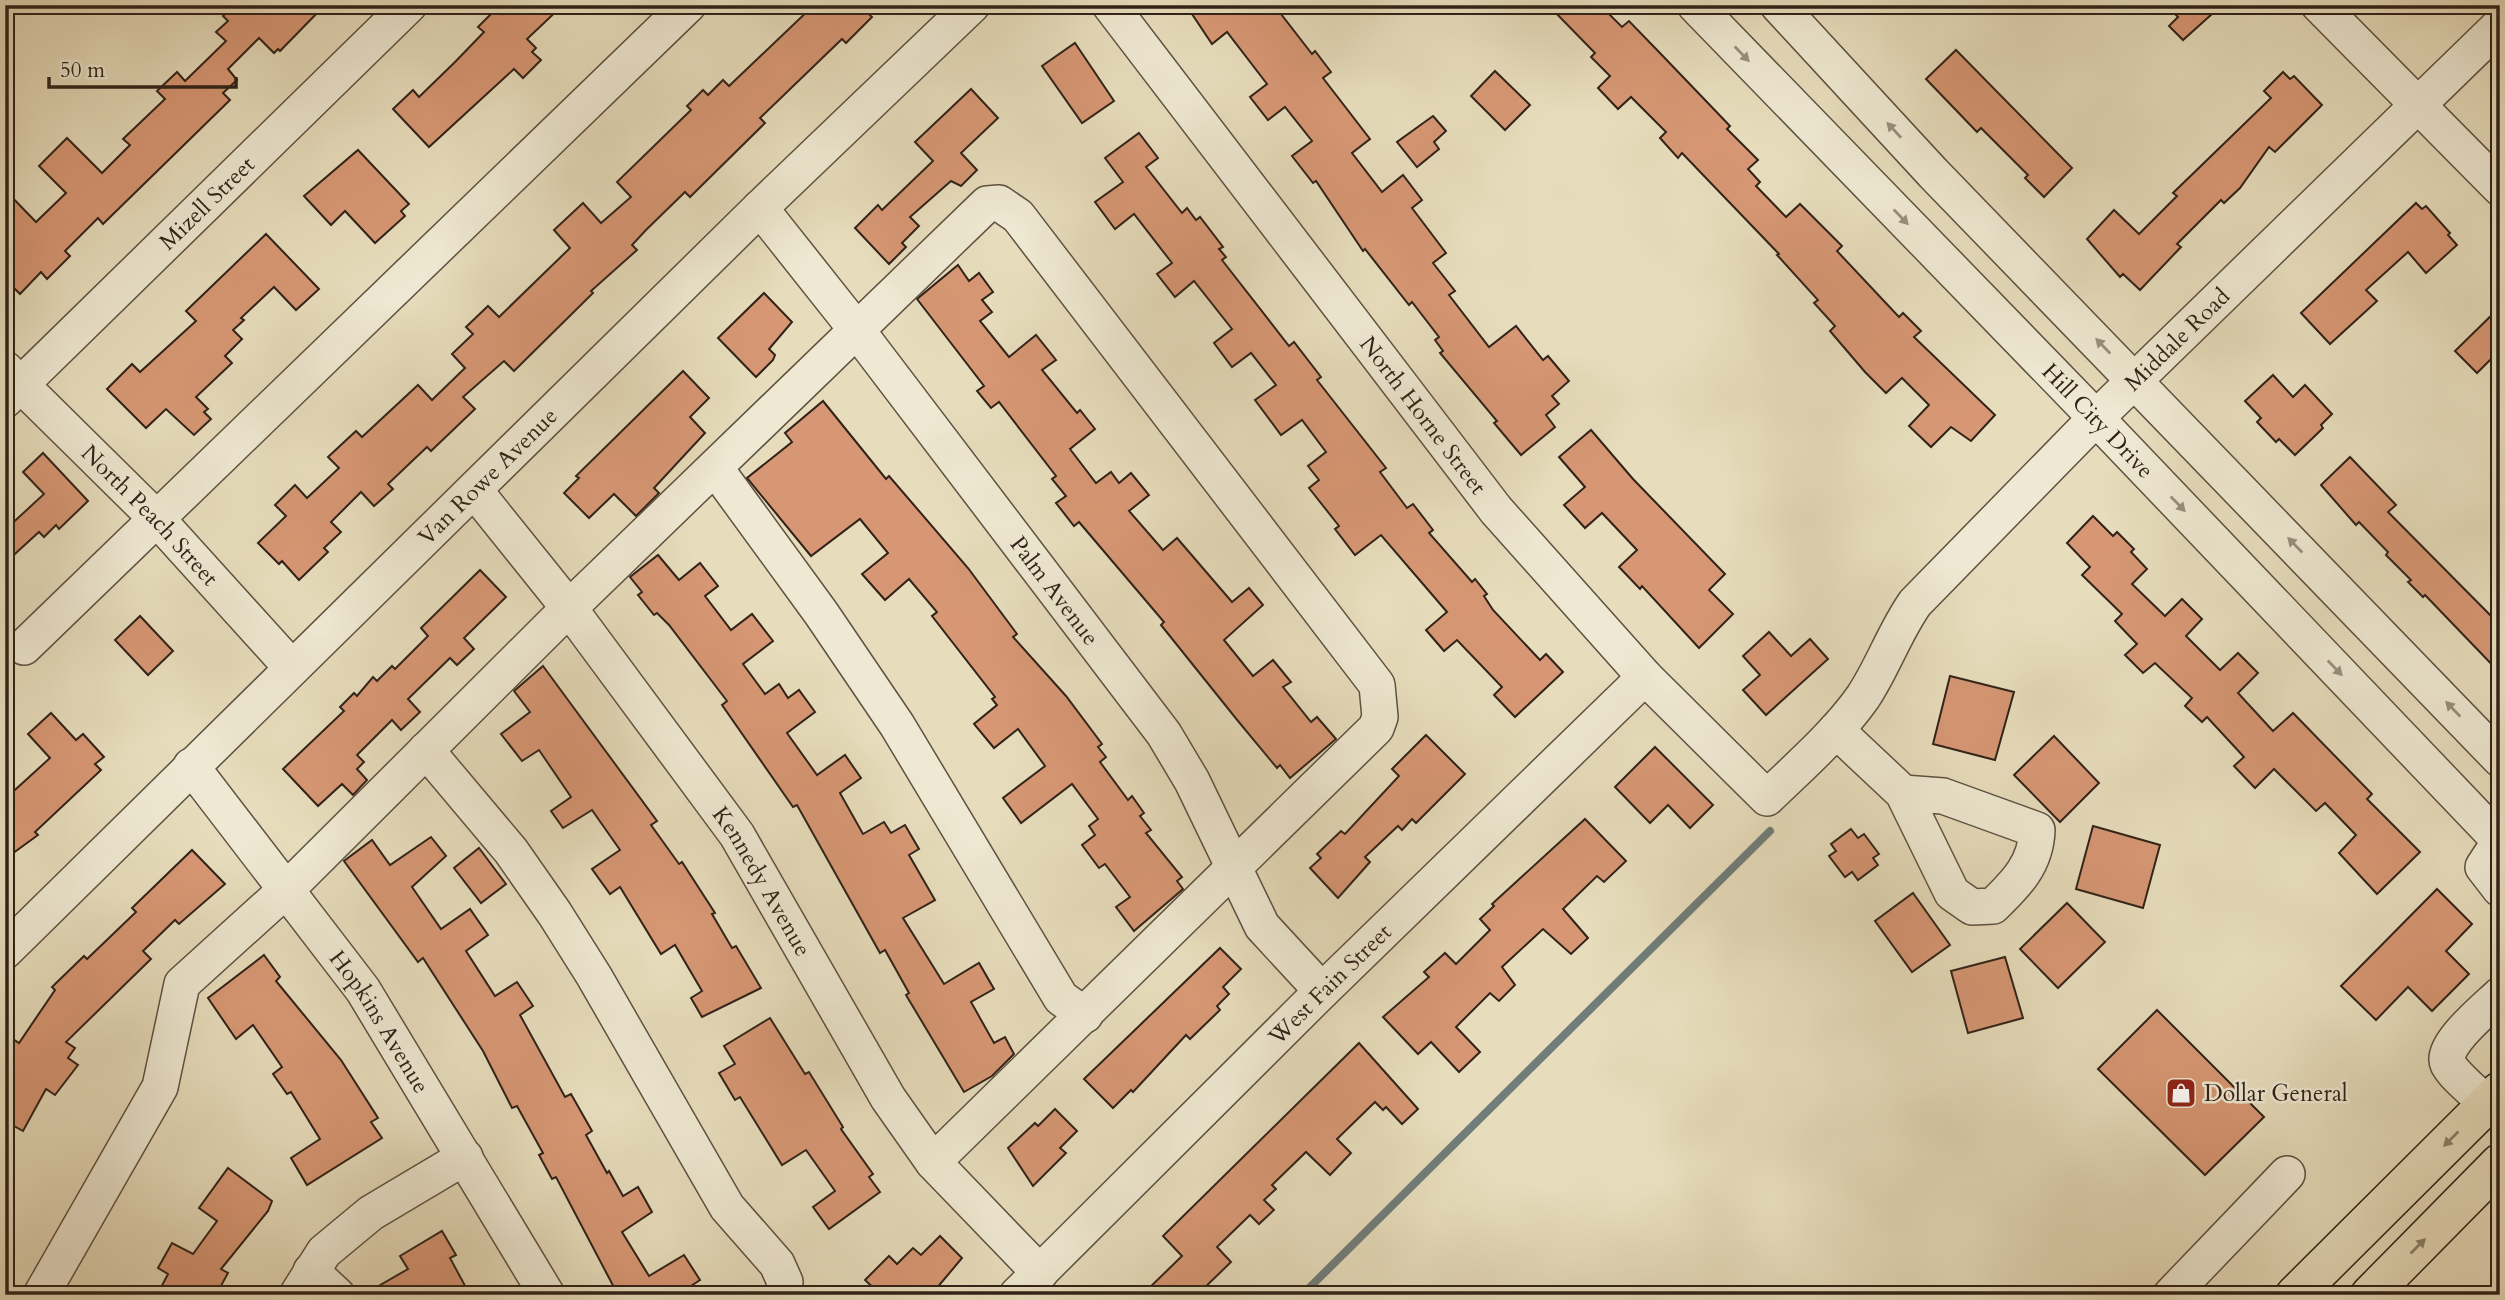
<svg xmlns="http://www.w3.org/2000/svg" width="2505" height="1300" viewBox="0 0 2505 1300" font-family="Cardo,serif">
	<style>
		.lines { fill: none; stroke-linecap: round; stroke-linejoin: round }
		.stream { stroke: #707d7a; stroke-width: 8 }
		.building { fill: #d79774; stroke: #302219; stroke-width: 2 }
		.minor-casing { stroke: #5e5142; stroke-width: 38 }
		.major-casing { stroke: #302219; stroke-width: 41 }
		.minor { stroke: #efe9d3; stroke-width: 35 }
		.major { stroke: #e7ddbc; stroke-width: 38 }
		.oneway { fill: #998f7f }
		.oneway2 { fill: #8c806a }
		.labels { text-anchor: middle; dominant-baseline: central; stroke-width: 5; stroke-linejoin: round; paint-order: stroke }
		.street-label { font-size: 23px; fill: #302219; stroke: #efe9d3 }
		.poi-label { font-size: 23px; fill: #302219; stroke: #efe9d3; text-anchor: start }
	</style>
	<rect width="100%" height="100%" fill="#e7ddbc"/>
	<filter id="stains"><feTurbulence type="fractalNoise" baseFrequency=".00286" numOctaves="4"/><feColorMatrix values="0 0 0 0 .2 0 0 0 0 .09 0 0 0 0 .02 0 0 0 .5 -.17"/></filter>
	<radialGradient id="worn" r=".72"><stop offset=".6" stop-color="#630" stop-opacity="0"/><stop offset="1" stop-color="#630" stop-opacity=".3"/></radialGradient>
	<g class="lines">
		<polyline class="stream" points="1302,1295 1770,831"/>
	</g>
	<g class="building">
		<polygon points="234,5 325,5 280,51 278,49 274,53 259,38 228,69 237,80 223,93 230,100 103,224 98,218 65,251 70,256 47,279 41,272 20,294 5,279 5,190 36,222 66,193 39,166 67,138 102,173 130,145 123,139 165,99 157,91 177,72 185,81 226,41 216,32 228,21 223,16"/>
		<polygon points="512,5 563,5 527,39 536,48 532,52 541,60 523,78 514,69 429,147 393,109 413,90 419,97 455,62 484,32 478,27 497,8 503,14"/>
		<polygon points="814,5 859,5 872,17 846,43 842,39 760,118 765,123 690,197 685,192 646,230 632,245 637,250 591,291 593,293 514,371 504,361 463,397 475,409 431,451 427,447 388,484 393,489 374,506 361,492 331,522 341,532 324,548 328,552 299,580 282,561 279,564 258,543 286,516 275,505 295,485 307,498 339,468 328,457 356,431 362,437 418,385 432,400 465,368 452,354 473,334 466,327 488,306 499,317 570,248 554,230 583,203 601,223 631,197 617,182 691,110 687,106 703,90 708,95 723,80 729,86"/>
		<polygon points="1186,5 1274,5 1312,54 1315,51 1331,72 1323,78 1370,139 1352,153 1382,192 1403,175 1422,200 1412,208 1446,253 1433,263 1455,291 1449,295 1489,347 1516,326 1543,360 1548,356 1569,381 1552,396 1559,404 1546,415 1555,427 1521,455 1494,423 1497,421 1440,353 1443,351 1435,340 1439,337 1412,302 1409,305 1365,249 1363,251 1316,181 1313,183 1292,156 1312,141 1285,107 1268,120 1250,97 1267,84 1227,32 1212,44"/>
		<polygon points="1548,5 1600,5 1622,27 1629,21 1659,52 1730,126 1727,129 1758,160 1748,169 1760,182 1756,186 1786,217 1800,204 1842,246 1837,251 1899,317 1903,313 1921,331 1914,337 1995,415 1971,441 1951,427 1931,447 1909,426 1929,405 1902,378 1886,393 1865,372 1830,331 1835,326 1814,303 1818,300 1777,255 1779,254 1682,153 1678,158 1660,138 1666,132 1631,97 1618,109 1598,88 1610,76 1591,57 1595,53"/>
		<polygon points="2166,5 2222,5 2183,40 2169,26 2178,17"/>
		<polygon points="1075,43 1114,101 1082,123 1042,66"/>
		<polygon points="1956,50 2072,168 2044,197 2025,178 2028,175 1981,128 1977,132 1926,79"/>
		<polygon points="1495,71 1530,105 1505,130 1471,96"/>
		<polygon points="2283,72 2290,79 2294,76 2322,105 2275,152 2269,147 2240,188 2224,203 2221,200 2177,244 2181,247 2140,290 2123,274 2120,277 2087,239 2114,210 2139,234 2177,196 2173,193 2271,98 2264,91"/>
		<polygon points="971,89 998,118 961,153 977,170 961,186 951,181 910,217 919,226 902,243 906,247 889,264 855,228 878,205 882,210 933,161 915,142"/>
		<polygon points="1433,116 1446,131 1434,142 1439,149 1417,167 1397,142"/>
		<polygon points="1139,133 1158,158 1146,167 1182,213 1187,208 1196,220 1200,217 1223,247 1219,249 1226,257 1222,260 1289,346 1294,342 1321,377 1317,380 1386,468 1380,472 1407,508 1413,504 1433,530 1429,533 1472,582 1475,579 1487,594 1484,596 1493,610 1540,660 1546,654 1563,672 1515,717 1494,695 1502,687 1457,640 1444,651 1426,630 1447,612 1381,535 1355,555 1335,529 1339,526 1309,488 1319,480 1308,466 1326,452 1302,420 1281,435 1255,400 1276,385 1251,353 1232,367 1214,343 1232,329 1194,281 1175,297 1157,274 1172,263 1134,214 1115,229 1095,202 1123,182 1105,158"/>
		<polygon points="358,150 409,204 401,211 405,216 375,243 345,211 331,225 304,196"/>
		<polygon points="2416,203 2422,209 2426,206 2450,233 2448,235 2457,245 2426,273 2408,252 2366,290 2377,301 2330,344 2301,313"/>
		<polygon points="266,234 319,289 296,310 274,287 241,318 244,320 233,330 242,339 225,356 232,363 196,397 208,409 204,412 211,419 194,435 166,409 146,428 107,389 132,364 140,372 196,321 186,311"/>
		<polygon points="958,265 969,281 979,273 993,292 982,300 992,312 980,321 1009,357 1036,335 1056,360 1042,370 1077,413 1080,410 1095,429 1070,449 1096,483 1111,472 1119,483 1131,473 1149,495 1129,511 1163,550 1177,538 1232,602 1249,588 1263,605 1224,640 1253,676 1273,660 1291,682 1283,687 1311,722 1317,717 1336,739 1290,778 1280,765 1277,768 1238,721 1161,625 1164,622 1079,522 1074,526 1056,503 1066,496 1052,479 1056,476 999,402 991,408 977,391 984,386 917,299"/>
		<polygon points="764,293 792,322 769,349 775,355 773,360 756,377 718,338"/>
		<polygon points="2500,307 2500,350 2477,373 2455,351"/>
		<polygon points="683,371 709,398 690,417 705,433 654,488 659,493 636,516 614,494 589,518 564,493 579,478 576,476"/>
		<polygon points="2273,375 2293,397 2305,385 2332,414 2321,425 2323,428 2295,455 2279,439 2276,442 2257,422 2261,418 2245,401"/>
		<polygon points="823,401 886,479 889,476 968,568 1017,634 1013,637 1066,696 1102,744 1098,747 1106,757 1100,762 1128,800 1132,796 1144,813 1140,816 1151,830 1146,833 1182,877 1177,881 1183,889 1134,931 1116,907 1130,897 1105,864 1099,868 1082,845 1095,835 1089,826 1098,819 1072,784 1021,823 1003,798 1045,766 1018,729 994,748 974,724 997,705 992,699 995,697 932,616 937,612 909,579 885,600 862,574 888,553 860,519 811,556 747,478 792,442 785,433"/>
		<polygon points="1591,430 1633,479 1725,574 1709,590 1733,614 1699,648 1642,586 1640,589 1619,567 1637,550 1602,513 1585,528 1564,505 1585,487 1559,457"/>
		<polygon points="43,453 88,501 59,529 56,525 44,537 39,532 5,563 5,530 44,494 23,472"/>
		<polygon points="2350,457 2396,505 2388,512 2500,625 2500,673 2425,595 2423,597 2408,582 2411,580 2386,555 2388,552 2359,522 2356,525 2321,485"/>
		<polygon points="2093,516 2113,536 2117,532 2134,549 2131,552 2147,569 2132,584 2165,616 2182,599 2202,619 2186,636 2220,670 2238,653 2258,673 2238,693 2273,731 2293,713 2372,794 2367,799 2420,852 2377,894 2339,853 2356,835 2325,803 2316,811 2274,769 2255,788 2234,766 2244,757 2207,717 2202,722 2185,706 2192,698 2155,663 2143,673 2125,655 2137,644 2115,621 2122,614 2082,575 2090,567 2067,543"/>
		<polygon points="658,555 679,580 700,563 718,586 705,596 731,630 752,614 773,641 743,664 765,694 779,684 788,698 799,690 815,712 787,733 817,775 845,755 861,778 840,793 863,834 884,822 891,833 905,825 919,849 909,855 935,900 903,918 944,984 979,963 994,989 971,1002 994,1043 1005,1037 1014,1054 992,1076 964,1092 906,995 909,993 885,950 880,953 797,805 793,807 722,705 727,701 669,625 657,613 654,615 638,595 642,592 630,577"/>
		<polygon points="480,570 506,597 464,638 474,649 457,665 450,658 408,699 420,712 401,730 392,720 357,755 364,762 357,769 367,780 353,795 342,784 318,806 283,769 344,711 340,707 354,693 357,696 373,677 377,681 392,666 395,669 428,636 421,628"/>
		<polygon points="140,616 173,651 148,675 115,640"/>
		<polygon points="1769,632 1791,656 1810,639 1828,659 1766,715 1743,690 1760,675 1743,656"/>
		<polygon points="543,666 657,821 651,825 679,864 682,862 715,913 712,914 732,948 736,946 761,988 702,1017 691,998 702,991 675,945 661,954 620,887 610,894 592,869 620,850 592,810 563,828 551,811 571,797 539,750 522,761 501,734 530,712 514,691"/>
		<polygon points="1950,676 2014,692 1995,760 1933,744"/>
		<polygon points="51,713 76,740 83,734 104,757 95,764 101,770 35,832 38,835 5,859 5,799 50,758 28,734"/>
		<polygon points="1426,735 1465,774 1416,823 1412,819 1402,830 1398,826 1365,857 1370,862 1338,898 1310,868 1321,858 1317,854 1341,831 1345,834 1399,776 1392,769"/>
		<polygon points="2054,736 2099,783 2060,822 2014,775"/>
		<polygon points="1655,747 1713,805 1690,828 1668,805 1650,823 1615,787"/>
		<polygon points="1585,819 1626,861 1604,882 1597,876 1563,909 1588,938 1571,954 1543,929 1502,967 1515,985 1499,1001 1490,993 1456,1027 1480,1052 1459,1072 1431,1042 1418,1054 1383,1017 1429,977 1424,972 1445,953 1456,964 1490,930 1480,919 1494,906 1492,904"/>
		<polygon points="2093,826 2160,845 2143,908 2076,889"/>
		<polygon points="1851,829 1858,838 1864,834 1879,854 1873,858 1878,865 1858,880 1852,872 1845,877 1829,856 1836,851 1831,844"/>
		<polygon points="431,837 446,856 412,887 441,929 470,909 488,935 466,951 495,996 517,982 533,1006 520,1015 565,1097 571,1094 592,1131 586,1135 607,1173 609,1171 623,1196 638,1187 652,1212 622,1232 649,1276 684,1255 700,1280 691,1286 698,1295 618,1295 556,1177 552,1179 539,1155 543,1153 517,1106 512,1108 483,1051 423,958 418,962 344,861 372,840 390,865"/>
		<polygon points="479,848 506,884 481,903 454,868"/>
		<polygon points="192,850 225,884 179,924 175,920 143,951 151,959 66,1042 75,1048 68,1058 78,1065 55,1095 46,1089 23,1131 5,1121 5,1050 13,1039 19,1043 55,990 52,987 84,956 87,959 136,912 132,908"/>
		<polygon points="2437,889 2472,924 2446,951 2469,974 2432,1011 2408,987 2376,1020 2341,986"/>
		<polygon points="1913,893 1950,945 1912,972 1875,921"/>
		<polygon points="2067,903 2105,942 2058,988 2020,949"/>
		<polygon points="1220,948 1241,969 1223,987 1229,994 1217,1006 1220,1010 1190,1039 1186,1035 1133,1092 1131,1090 1113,1108 1084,1079"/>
		<polygon points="264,955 280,977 276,981 341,1060 378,1118 371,1122 382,1138 307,1185 291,1158 320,1139 291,1092 287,1094 273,1074 282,1067 253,1025 236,1039 208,998"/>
		<polygon points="2005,957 2023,1018 1968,1033 1951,971"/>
		<polygon points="2157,1010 2264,1117 2205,1175 2098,1069"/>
		<polygon points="770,1018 805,1074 809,1072 843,1127 841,1129 873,1174 869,1177 880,1192 829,1229 813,1207 835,1191 806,1150 782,1165 740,1097 735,1100 719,1073 735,1064 724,1046"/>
		<polygon points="1359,1043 1418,1109 1402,1124 1386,1107 1383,1110 1375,1102 1337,1139 1351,1153 1330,1175 1306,1152 1272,1185 1276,1189 1264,1200 1274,1210 1259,1224 1250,1215 1217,1247 1231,1262 1197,1295 1142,1295 1182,1256 1163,1236"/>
		<polygon points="1055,1109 1077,1131 1060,1148 1066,1153 1033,1186 1008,1148 1035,1123 1038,1126"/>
		<polygon points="228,1168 272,1201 268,1211 221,1269 228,1273 216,1295 157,1295 168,1274 158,1268 172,1243 193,1254 217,1221 199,1208"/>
		<polygon points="442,1231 456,1255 450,1258 470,1295 363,1295 408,1269 400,1256"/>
		<polygon points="940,1236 962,1258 931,1295 881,1295 865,1280 889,1256 897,1264 913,1248 921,1255"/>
	</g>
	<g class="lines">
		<g class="minor-casing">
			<g id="minor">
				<path id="s1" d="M1110,5l386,505 149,167 122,121c33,-32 70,-64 96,-101 20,-30 31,-64 52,-94l181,-185 404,-393"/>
				<path id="s2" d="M1695,5l401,413 404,423"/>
				<polyline points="1778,5 1933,173 2500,759"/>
				<polyline points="2319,5 2500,188"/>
				<path id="s3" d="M760,208l96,121 308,405 28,47 70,145 60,65"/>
				<path id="s4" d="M5,369l153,151 134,148"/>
				<path id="s5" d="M5,400l404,-395"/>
				<polyline points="716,469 821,613 897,725 1061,998 1085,1015"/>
				<path id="s6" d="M475,491l94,117 168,227 151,263 45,64 107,111"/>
				<polyline points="24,647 688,5"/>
				<path d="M1836,730l67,63 40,3 94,34c-1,34 -21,54 -44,76l-21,1 -20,-14 -49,-100"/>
				<polyline points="426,750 511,851 555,914 594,976 727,1207 777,1264 785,1282 783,1295"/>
				<path id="s7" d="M191,766l172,224 184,305"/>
				<polyline points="2500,841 2483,867 2500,889"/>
				<path id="s8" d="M5,951l755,-743 212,-203"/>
				<path d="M2487,1104c-12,-12 -31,-26 -39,-40 -9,-18 40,-57 52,-69"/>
				<polyline points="311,1271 337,1295"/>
				<polyline points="41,1295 160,1087 182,984 288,888 569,608 987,204 999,203 1018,216 1377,685 1380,717 1376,728 933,1162"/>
				<polyline points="297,1295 324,1252 371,1213 465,1157"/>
				<path id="s9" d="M1017,1295l305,-304 323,-314"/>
				<polyline points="2171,1295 2287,1174"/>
			</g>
		</g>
		<g class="major-casing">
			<g id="major">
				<polyline points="2295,1295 2500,1091"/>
				<polyline points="2370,1295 2500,1163"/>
			</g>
		</g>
		<use href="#minor" class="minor"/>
		<use href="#major" class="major"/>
	</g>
	<defs><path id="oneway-solid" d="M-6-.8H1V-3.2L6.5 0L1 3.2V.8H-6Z" transform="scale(1.75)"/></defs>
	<g class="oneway">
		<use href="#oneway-solid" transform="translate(1742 54) rotate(46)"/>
		<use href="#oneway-solid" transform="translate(1894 130) rotate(-133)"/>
		<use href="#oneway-solid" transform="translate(1901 217) rotate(46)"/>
		<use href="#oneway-solid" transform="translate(2103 346) rotate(-134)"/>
		<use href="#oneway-solid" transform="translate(2178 504) rotate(46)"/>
		<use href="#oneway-solid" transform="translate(2295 545) rotate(-134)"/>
		<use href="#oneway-solid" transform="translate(2335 668) rotate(46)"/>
		<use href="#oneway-solid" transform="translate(2453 709) rotate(-134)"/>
	</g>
	<g class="oneway2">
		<use href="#oneway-solid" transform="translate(2451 1139) rotate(135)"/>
		<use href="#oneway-solid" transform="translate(2418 1246) rotate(-45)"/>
	</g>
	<defs>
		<g id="shop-square" transform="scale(1.575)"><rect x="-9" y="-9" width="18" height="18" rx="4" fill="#8f2418" stroke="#efe9d3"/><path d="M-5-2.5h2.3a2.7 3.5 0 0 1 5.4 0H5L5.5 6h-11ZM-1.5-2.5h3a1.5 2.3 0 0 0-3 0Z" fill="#fff"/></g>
	</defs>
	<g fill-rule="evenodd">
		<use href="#shop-square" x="2181" y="1093"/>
	</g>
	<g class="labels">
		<g class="street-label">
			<text stroke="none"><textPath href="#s5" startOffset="282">Mizell Street</textPath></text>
			<text stroke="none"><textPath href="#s1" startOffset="1650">Middale Road</textPath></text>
			<text stroke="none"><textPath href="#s1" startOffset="516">North Horne Street</textPath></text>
			<text stroke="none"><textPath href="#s2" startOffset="579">Hill City Drive</textPath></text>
			<text stroke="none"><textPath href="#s8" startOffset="677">Van Rowe Avenue</textPath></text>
			<text stroke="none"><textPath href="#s4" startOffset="206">North Peach Street</textPath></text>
			<text stroke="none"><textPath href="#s3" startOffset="483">Palm Avenue</textPath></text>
			<text stroke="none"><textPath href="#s6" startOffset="485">Kennedy Avenue</textPath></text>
			<text stroke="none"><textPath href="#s9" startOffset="441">West Fain Street</textPath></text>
			<text stroke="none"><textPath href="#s7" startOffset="318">Hopkins Avenue</textPath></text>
		</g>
		<g class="poi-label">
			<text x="2204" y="1093">Dollar General</text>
		</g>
	</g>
	<rect width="2505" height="1300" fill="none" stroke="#e7ddbc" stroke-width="28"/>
	<rect x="7" y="7" width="2491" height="1286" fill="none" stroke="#302219" stroke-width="3.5"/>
	<rect x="14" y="14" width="2477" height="1272" fill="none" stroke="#302219" stroke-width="2"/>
	<path d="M49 77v10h187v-10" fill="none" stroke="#302219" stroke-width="3.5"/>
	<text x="60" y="77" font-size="21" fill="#302219" stroke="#efe9d3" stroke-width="5" paint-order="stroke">50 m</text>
	<rect width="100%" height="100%" filter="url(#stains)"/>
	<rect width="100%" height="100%" fill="url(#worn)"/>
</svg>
